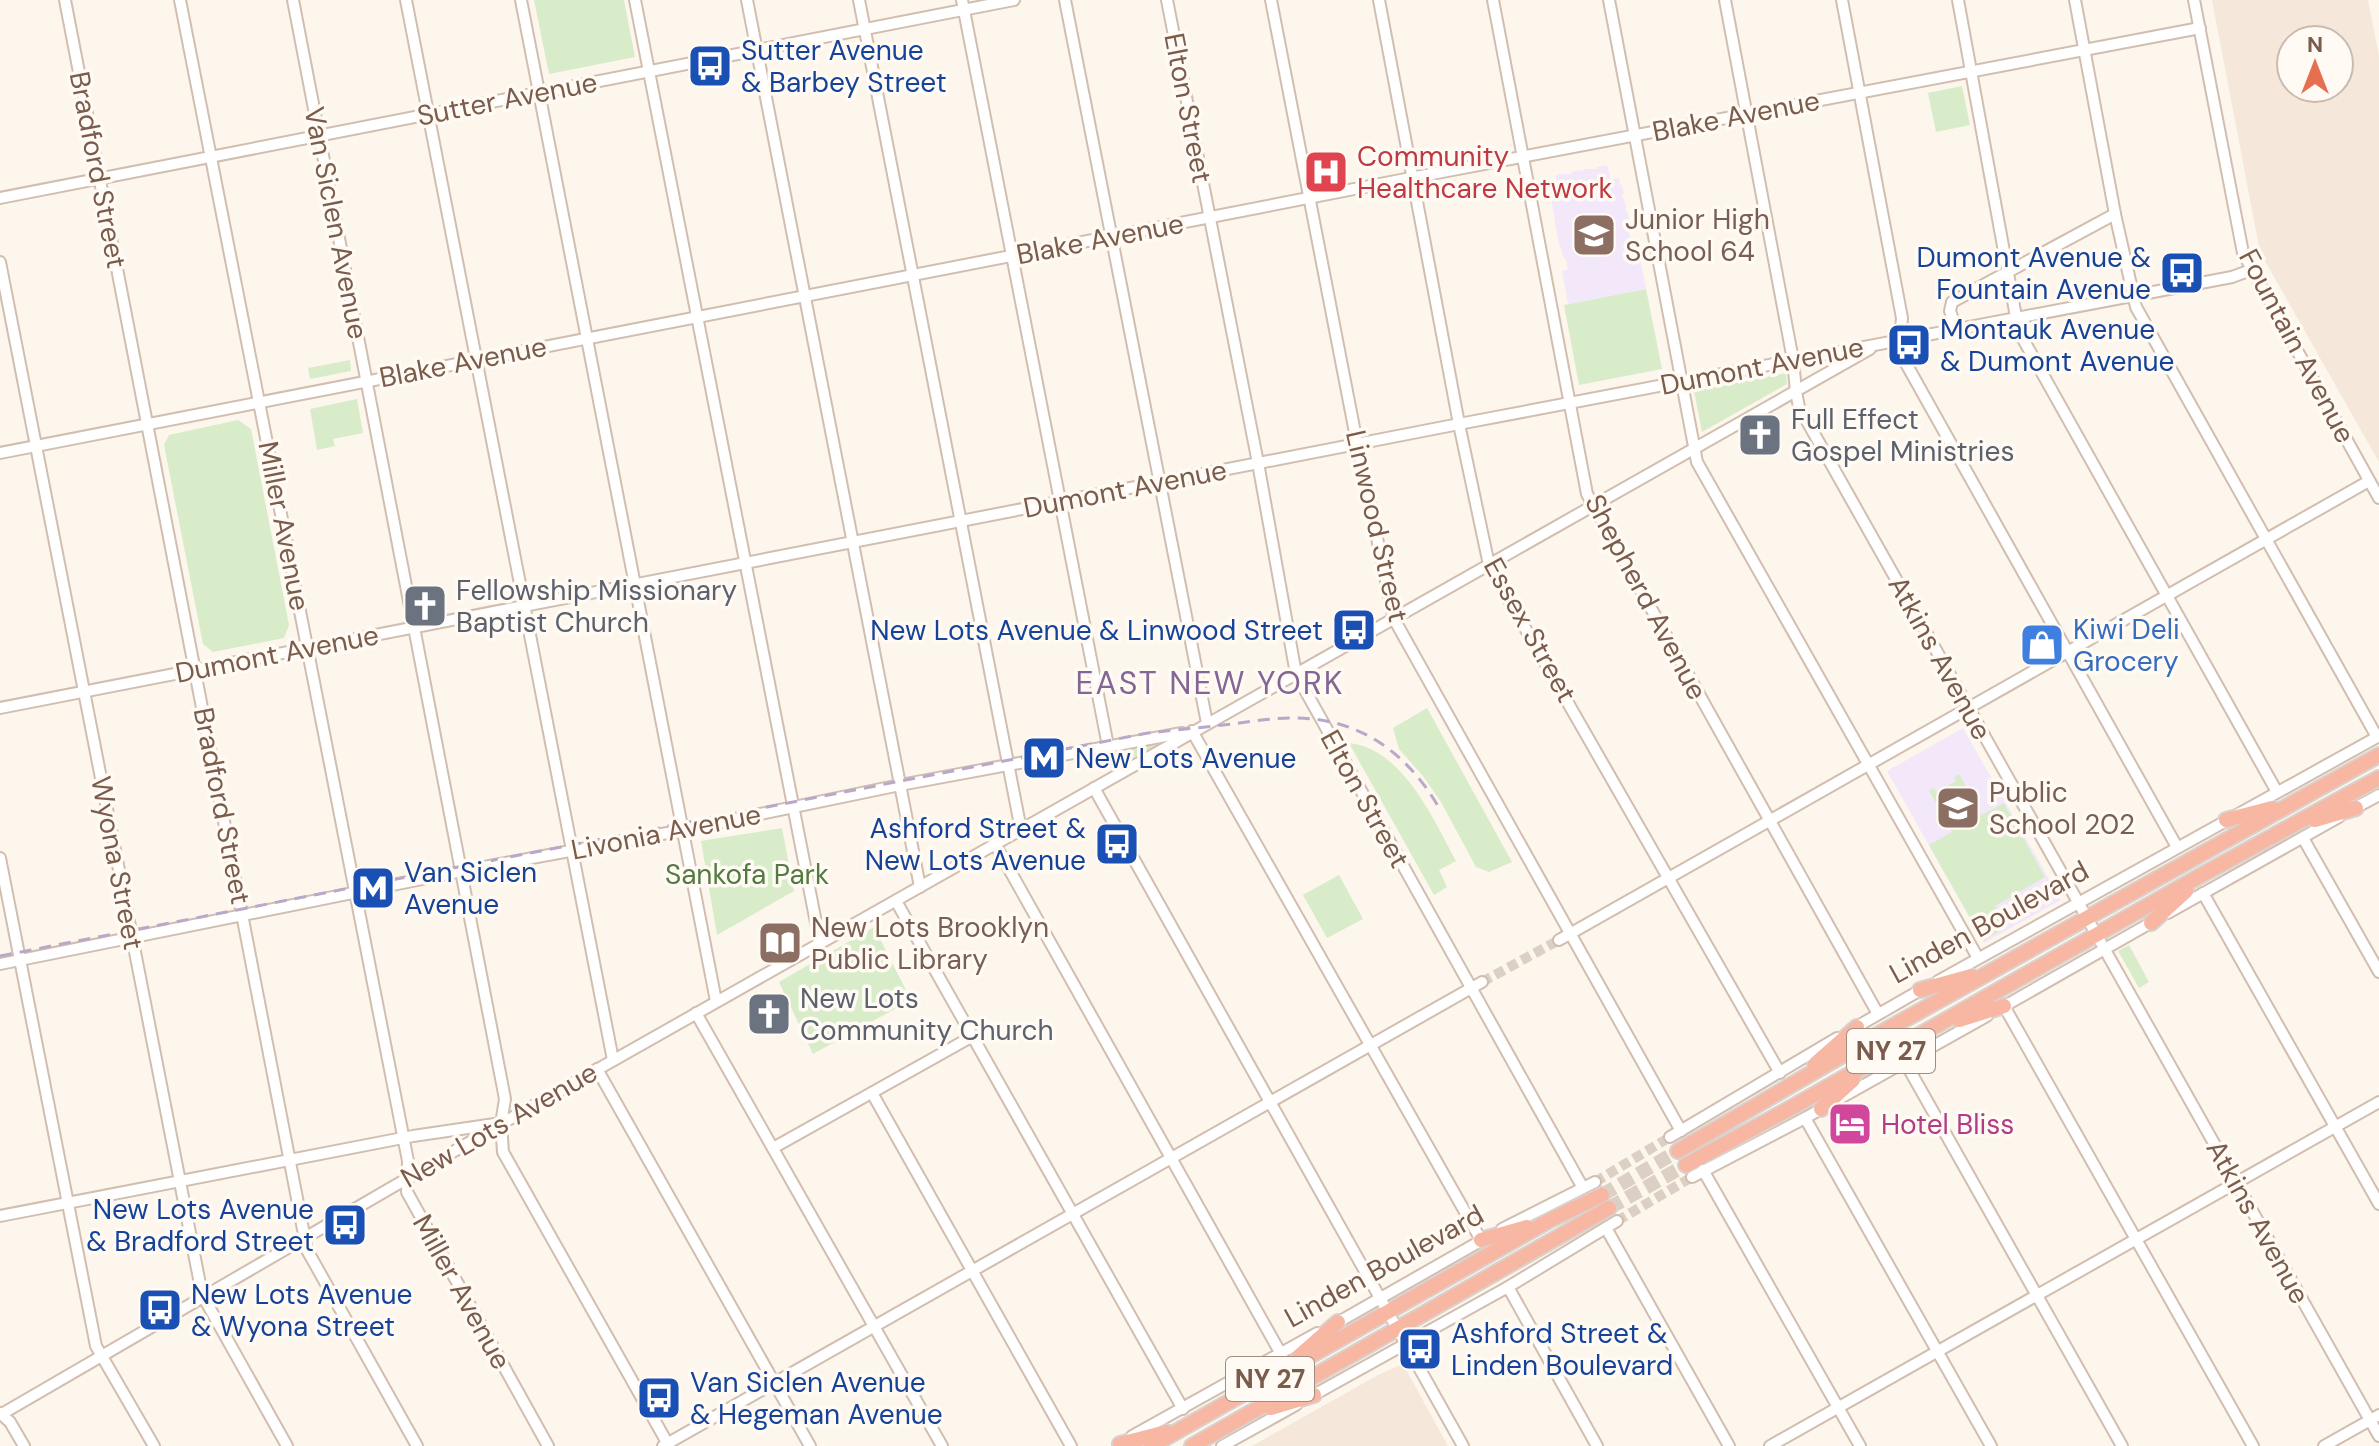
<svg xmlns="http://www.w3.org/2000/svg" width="2379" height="1446" viewBox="0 0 2379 1446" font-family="'DM Sans',sans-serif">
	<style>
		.residential { fill: #f5e8da; fill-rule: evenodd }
		.education { fill: #f3e8fa }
		.green { fill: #d8ecc9 }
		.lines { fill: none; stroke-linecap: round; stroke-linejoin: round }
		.minor-tunnel { stroke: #dcd0c4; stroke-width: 10; stroke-dasharray: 10 5; stroke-linecap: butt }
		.highway-tunnel { stroke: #dcd0c4; stroke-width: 14; stroke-dasharray: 14 7; stroke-linecap: butt }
		.minor-casing { stroke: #d1beb0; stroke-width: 14 }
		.highway-casing { stroke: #dad1cd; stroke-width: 18 }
		.minor { stroke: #fff; stroke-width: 10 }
		.highway { stroke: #f7b7a3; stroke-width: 14 }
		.rail { stroke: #b9a8c9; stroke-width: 3; stroke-dasharray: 12 8; stroke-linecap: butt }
		.labels { text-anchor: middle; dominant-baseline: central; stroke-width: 7; stroke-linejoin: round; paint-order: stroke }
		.shield { fill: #fffaf3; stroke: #a28b7f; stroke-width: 2 }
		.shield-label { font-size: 26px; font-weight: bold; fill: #7a5c4d }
		.transit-label { font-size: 28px; fill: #164399; stroke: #fffaf3; text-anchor: start }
		.street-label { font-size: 28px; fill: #7a5c4d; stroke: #fffaf3 }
		.health-label { font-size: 28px; fill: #be3a42; stroke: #fffaf3; text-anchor: start }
		.education-label { font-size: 28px; fill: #785e54; stroke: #fffaf3; text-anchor: start }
		.worship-label { font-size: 28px; fill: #5b616d; stroke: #fffaf3; text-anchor: start }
		.shop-label { font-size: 28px; fill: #366cbe; stroke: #fffaf3; text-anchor: start }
		.park-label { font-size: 28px; fill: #537a41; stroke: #fffaf3 }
		.hotel-label { font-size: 28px; fill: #b23c85; stroke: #fffaf3; text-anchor: start }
		.quarter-label { font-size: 32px; letter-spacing: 2px; fill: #846695; stroke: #fffaf3 }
	</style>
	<rect width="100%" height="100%" fill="#fdf6ec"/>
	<g class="residential">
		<path d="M2212,0h156l11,56v406l-119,-210zM2339,40v48h-48v-48z"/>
		<polygon points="1403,1364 1448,1446 1252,1446 1378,1375"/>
	</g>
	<g class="education">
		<polygon points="1605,165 1608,167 1610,179 1619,178 1620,185 1622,185 1624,193 1622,194 1626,206 1625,211 1627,211 1629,219 1627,223 1629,224 1631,231 1629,232 1630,239 1628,240 1630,249 1638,248 1646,289 1568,304 1562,271 1568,269 1565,257 1563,257 1560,245 1559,245 1550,191 1559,189 1556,176 1559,174 1571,174 1571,172 1579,170 1584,171 1584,169 1597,169 1597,167"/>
		<polygon points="1963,728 2061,900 1984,943 1887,771"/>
	</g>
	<g class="green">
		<polygon points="534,0 624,0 635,57 549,74"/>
		<polygon points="1962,86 1970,125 1936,132 1928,93"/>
		<polygon points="1646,289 1662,369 1579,385 1564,305"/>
		<polygon points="350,360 351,371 310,379 308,368"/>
		<polygon points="1786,373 1787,384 1702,432 1694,391"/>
		<polygon points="357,399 363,433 333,439 335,446 317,450 310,409"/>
		<polygon points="238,420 251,429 289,625 284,638 213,652 203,644 164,445 169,435"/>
		<polygon points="1427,708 1512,862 1489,872 1476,867 1441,802 1423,776 1399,749 1393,728"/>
		<path d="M1349,743c53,5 85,77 107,118l-17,9 8,17 -13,8z"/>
		<polygon points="1154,745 1157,746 1104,771 1100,755"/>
		<polygon points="1959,774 1982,815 2004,803 2045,877 1995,906 2006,927 1983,941 1929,845 1952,832 1929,791 1934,788 1936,792 1956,781 1954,777"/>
		<polygon points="782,828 794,891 717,935 701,841"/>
		<polygon points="1339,875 1363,919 1327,938 1303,895"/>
		<polygon points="874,927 911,1000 813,1054 779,982"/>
		<polygon points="2129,945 2149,982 2139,988 2118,951"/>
	</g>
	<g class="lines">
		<g class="minor-tunnel">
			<polyline points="1482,982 1559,940"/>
			<polyline points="1595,1182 1670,1137"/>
			<polyline points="1617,1221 1692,1177"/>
		</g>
		<g class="highway-tunnel">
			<polyline points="1602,1195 1678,1151"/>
			<polyline points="1609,1208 1686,1165"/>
		</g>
		<g class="minor-casing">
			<g id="minor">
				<polyline points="65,0 307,1250 417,1446"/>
				<polyline points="180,0 408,1161 407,1192 548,1446"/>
				<polyline points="293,0 505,1099 501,1124 503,1152 669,1446"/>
				<polyline points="406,0 613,1060"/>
				<polyline points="521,0 716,1001"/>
				<polyline points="635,0 820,943"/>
				<polyline points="747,0 920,887"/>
				<polyline points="859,0 1021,830"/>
				<polyline points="962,0 1108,746"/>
				<polyline points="1065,0 1207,723"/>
				<polyline points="1167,0 1258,463 1296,674 1583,1188"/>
				<polyline points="1271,0 1357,443 1394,619 1681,1131"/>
				<polyline points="1379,0 1459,424 1489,565 1780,1073"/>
				<polyline points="1493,0 1587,494 1878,1014"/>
				<polyline points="1609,0 1697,462 1978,958"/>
				<polyline points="1725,0 1793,360 1796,392 1799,407 2379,1436"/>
				<polyline points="1842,0 1902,318 1899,351 2177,847"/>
				<polyline points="1958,0 2016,317 2023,339 2277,792"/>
				<polyline points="2075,0 2115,214 2136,307 2377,737"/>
				<polyline points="2194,0 2243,253 2379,498"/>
				<polyline points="0,198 1014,0"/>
				<polyline points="0,262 200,1284 204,1298 287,1446"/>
				<polyline points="1956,328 1950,311 1952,302 2115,214"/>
				<polyline points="0,453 1421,176 2200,28"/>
				<polyline points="0,708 1459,424 2232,277 2251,270"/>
				<polyline points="1192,731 1481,1240"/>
				<polyline points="1094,788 1463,1446"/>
				<polyline points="2353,809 2379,795"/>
				<polyline points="2303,838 2379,972"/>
				<polyline points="995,844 1281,1354"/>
				<polyline points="0,858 96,1346 154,1446"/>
				<polyline points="2203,893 2379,1204"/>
				<polyline points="896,901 1183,1409"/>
				<polyline points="2168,913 2339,817"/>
				<polyline points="1559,940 2369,481"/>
				<polyline points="0,964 462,871 673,832 900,785 1182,733"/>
				<polyline points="1938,981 2379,736"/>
				<polyline points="2004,1006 2253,1446"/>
				<polyline points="2001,1008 2154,921"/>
				<polyline points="696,1013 942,1446"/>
				<polyline points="1851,1030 1924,988"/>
				<polyline points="1905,1062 2122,1446"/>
				<polyline points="597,1069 810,1446"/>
				<polyline points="872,1093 1071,1446"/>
				<polyline points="1805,1118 1991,1446"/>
				<polyline points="1670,1137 1837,1038"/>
				<polyline points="773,1148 973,1036"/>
				<polyline points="1703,1170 1860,1446"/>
				<polyline points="1692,1177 1805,1118 1987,1016"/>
				<polyline points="0,1216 413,1136 495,1124"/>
				<polyline points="1606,1228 1729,1446"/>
				<polyline points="1502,1229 1595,1182"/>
				<polyline points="1508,1287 1597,1446"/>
				<polyline points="1335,1324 1484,1239"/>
				<polyline points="1310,1397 1508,1287 1617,1221"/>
				<polyline points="0,1413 10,1422 24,1446"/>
				<polyline points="0,1415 501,1124 1870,349"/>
				<polyline points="1132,1436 1317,1333"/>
				<polyline points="663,1446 1482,982"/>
				<polyline points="1222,1446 1296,1405"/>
				<polyline points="1770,1446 2379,1102"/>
				<polyline points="2324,1446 2379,1415"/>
			</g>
		</g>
		<g class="highway-casing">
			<g id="highway">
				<polyline points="2226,820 2272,808"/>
				<polyline points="2315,820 2356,808"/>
				<polyline points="2151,923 2186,891"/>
				<polyline points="1920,990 1971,976"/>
				<polyline points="1959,1020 2004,1006"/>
				<polyline points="1815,1064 1857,1027"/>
				<polyline points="1821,1109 1853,1080"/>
				<polyline points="1678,1151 1877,1035 2379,755"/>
				<polyline points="1686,1165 1789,1109 2207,872 2379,778"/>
				<polyline points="1481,1240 1527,1227"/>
				<polyline points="1299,1356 1338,1322"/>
				<polyline points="1271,1408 1314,1395"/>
				<polyline points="1120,1444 1166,1432"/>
				<polyline points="1151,1446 1550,1220 1602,1195"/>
				<polyline points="1192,1446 1609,1208"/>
			</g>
		</g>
		<use href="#minor" class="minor"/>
		<use href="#highway" class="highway"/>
		<path class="rail" d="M0,956l1148,-223c28,-3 57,-6 85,-9 20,-3 41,-6 61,-6 65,0 112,34 144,88"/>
	</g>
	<defs>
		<g id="bus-square" transform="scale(2.3)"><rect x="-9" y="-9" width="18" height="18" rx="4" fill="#1a4fb4" stroke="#fffaf3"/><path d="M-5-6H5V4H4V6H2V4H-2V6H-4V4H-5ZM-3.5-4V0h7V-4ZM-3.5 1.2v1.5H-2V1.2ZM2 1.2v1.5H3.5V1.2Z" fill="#fff"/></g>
		<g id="hospital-square" transform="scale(2.3)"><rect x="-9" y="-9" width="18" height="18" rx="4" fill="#e0444e" stroke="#fffaf3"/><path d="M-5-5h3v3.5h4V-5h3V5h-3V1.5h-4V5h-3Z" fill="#fff"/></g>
		<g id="school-square" transform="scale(2.3)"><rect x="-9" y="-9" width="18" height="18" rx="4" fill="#8d6e63" stroke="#fffaf3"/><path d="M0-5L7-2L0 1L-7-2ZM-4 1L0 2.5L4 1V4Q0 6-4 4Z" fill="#fff"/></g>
		<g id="church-square" transform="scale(2.3)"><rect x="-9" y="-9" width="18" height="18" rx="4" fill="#6b7280" stroke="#fffaf3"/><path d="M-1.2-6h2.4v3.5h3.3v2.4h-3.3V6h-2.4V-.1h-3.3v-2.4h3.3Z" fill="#fff"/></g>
		<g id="shop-square" transform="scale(2.3)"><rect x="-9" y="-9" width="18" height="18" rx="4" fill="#3f7fe0" stroke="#fffaf3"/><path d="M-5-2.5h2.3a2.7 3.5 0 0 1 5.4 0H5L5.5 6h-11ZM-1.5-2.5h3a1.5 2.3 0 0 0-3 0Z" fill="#fff"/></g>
		<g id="metro-square" transform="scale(2.3)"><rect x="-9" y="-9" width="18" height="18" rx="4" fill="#1a4fb4" stroke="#fffaf3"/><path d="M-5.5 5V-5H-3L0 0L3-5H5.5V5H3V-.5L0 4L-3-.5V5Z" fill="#fff"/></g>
		<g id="library-square" transform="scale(2.3)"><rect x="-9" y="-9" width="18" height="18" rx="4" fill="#8d6e63" stroke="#fffaf3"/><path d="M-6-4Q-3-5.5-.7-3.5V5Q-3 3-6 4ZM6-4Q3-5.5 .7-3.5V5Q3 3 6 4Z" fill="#fff"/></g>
		<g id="hotel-square" transform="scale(2.3)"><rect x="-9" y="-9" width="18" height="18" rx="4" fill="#d1479c" stroke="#fffaf3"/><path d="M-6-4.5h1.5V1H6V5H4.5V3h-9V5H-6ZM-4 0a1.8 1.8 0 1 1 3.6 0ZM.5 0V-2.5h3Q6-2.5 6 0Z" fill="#fff"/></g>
	</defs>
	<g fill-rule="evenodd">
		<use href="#bus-square" x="710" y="66"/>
		<use href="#hospital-square" x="1326" y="172"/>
		<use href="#school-square" x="1594" y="235"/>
		<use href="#bus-square" x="2182" y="273"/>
		<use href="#bus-square" x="1909" y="345"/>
		<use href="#church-square" x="1760" y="435"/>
		<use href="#church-square" x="425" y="606"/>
		<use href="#bus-square" x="1354" y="630"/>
		<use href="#shop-square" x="2042" y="645"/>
		<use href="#metro-square" x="1044" y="758"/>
		<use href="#school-square" x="1958" y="808"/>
		<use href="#bus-square" x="1117" y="844"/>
		<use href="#metro-square" x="373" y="888"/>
		<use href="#library-square" x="780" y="943"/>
		<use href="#church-square" x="769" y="1014"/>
		<use href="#hotel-square" x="1850" y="1124"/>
		<use href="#bus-square" x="345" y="1225"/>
		<use href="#bus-square" x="160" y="1310"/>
		<use href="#bus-square" x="1420" y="1349"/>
		<use href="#bus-square" x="659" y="1398"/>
	</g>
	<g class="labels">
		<g class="shield">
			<rect x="1847" y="1029" width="88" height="44" rx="6"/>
			<rect x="1226" y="1357" width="88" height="44" rx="6"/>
		</g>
		<g class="shield-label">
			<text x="1891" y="1051">NY 27</text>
			<text x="1270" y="1379">NY 27</text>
		</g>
		<g class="transit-label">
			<text x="741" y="50">Sutter Avenue<tspan x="741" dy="32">&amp; Barbey Street</tspan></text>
			<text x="2151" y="257" text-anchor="end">Dumont Avenue &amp;<tspan x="2151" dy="32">Fountain Avenue</tspan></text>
			<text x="1940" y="329">Montauk Avenue<tspan x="1940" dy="32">&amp; Dumont Avenue</tspan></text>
			<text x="1323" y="630" text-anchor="end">New Lots Avenue &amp; Linwood Street</text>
			<text x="1075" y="758">New Lots Avenue</text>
			<text x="1086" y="828" text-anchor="end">Ashford Street &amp;<tspan x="1086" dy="32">New Lots Avenue</tspan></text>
			<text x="404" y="872">Van Siclen<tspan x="404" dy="32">Avenue</tspan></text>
			<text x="314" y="1209" text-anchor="end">New Lots Avenue<tspan x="314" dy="32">&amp; Bradford Street</tspan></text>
			<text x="191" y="1294">New Lots Avenue<tspan x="191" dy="32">&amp; Wyona Street</tspan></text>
			<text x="1451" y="1333">Ashford Street &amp;<tspan x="1451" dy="32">Linden Boulevard</tspan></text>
			<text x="690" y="1382">Van Siclen Avenue<tspan x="690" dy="32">&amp; Hegeman Avenue</tspan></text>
		</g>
		<g class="street-label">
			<text transform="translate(507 99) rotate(-11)">Sutter Avenue</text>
			<text transform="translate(1188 108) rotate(79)">Elton Street</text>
			<text transform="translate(1736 116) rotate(-11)">Blake Avenue</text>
			<text transform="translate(98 170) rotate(79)">Bradford Street</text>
			<text transform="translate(336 223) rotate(79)">Van Siclen Avenue</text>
			<text transform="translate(1100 239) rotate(-11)">Blake Avenue</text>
			<text transform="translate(2297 346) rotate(62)">Fountain Avenue</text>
			<text transform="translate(463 362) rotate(-11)">Blake Avenue</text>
			<text transform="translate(1762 366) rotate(-11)">Dumont Avenue</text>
			<text transform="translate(1125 489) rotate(-11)">Dumont Avenue</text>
			<text transform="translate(284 526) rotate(79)">Miller Avenue</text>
			<text transform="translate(1377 526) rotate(77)">Linwood Street</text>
			<text transform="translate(1646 597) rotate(62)">Shepherd Avenue</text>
			<text transform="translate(1530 630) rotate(61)">Essex Street</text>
			<text transform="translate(277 654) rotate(-11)">Dumont Avenue</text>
			<text transform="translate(1940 658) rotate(61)">Atkins Avenue</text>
			<text transform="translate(1365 799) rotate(61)">Elton Street</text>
			<text transform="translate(222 806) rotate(79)">Bradford Street</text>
			<text transform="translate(666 832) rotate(-11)">Livonia Avenue</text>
			<text transform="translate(117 863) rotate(79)">Wyona Street</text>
			<text transform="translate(1989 922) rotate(-29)">Linden Boulevard</text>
			<text transform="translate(499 1125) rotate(-30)">New Lots Avenue</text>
			<text transform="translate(2258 1222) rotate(61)">Atkins Avenue</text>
			<text transform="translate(1384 1266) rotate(-29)">Linden Boulevard</text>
			<text transform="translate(462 1292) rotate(61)">Miller Avenue</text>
		</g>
		<g class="health-label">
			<text x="1357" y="156">Community<tspan x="1357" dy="32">Healthcare Network</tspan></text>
		</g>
		<g class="education-label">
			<text x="1625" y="219">Junior High<tspan x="1625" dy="32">School 64</tspan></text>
			<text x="1989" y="792">Public<tspan x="1989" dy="32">School 202</tspan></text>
			<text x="811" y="927">New Lots Brooklyn<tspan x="811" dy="32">Public Library</tspan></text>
		</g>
		<g class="worship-label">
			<text x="1791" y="419">Full Effect<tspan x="1791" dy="32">Gospel Ministries</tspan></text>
			<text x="456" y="590">Fellowship Missionary<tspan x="456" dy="32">Baptist Church</tspan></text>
			<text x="800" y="998">New Lots<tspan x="800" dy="32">Community Church</tspan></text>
		</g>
		<g class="shop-label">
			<text x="2073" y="629">Kiwi Deli<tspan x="2073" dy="32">Grocery</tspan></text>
		</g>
		<g class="park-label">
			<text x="747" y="874">Sankofa Park</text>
		</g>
		<g class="hotel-label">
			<text x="1881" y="1124">Hotel Bliss</text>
		</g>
		<g class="quarter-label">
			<text x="1210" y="683">EAST NEW YORK</text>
		</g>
	</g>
	<g transform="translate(2315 64)"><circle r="38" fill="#fffaf3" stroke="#cabbb1" stroke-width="2"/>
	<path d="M0-6L14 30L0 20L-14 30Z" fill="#e76f51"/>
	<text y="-12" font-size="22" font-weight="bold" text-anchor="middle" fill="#7a5c4d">N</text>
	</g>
</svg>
